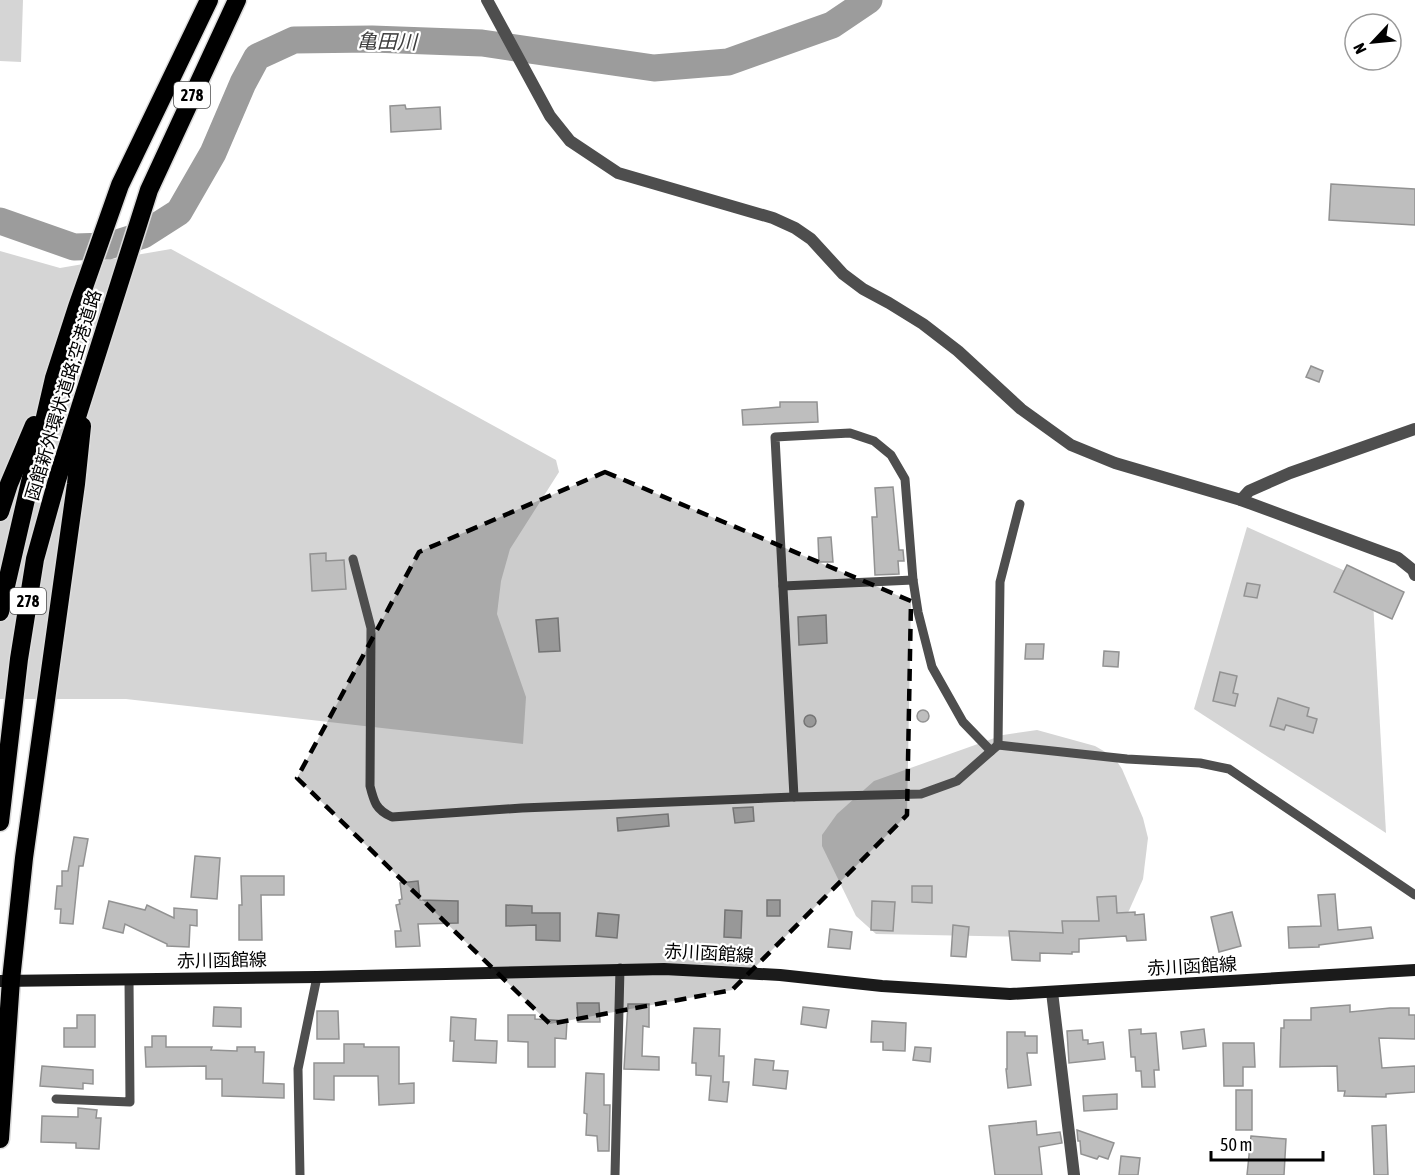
<svg xmlns="http://www.w3.org/2000/svg" width="1415" height="1175" viewBox="0 0 1415 1175" font-family="'Asap Condensed','Noto Sans JP',sans-serif">
	<style>
		.green { fill: #d5d5d5 }
		.lines { fill: none; stroke-linecap: round; stroke-linejoin: round }
		.river { stroke: #9c9c9c; stroke-width: 27 }
		.building { fill: #bebebe; stroke: #929292; stroke-width: 1.5 }
		.highway-casing { stroke: #dbdbdb; stroke-width: 21 }
		.lane { stroke: #4e4e4e; stroke-width: 9 }
		.street { stroke: #4e4e4e; stroke-width: 12 }
		.secondary { stroke: #1b1b1b; stroke-width: 12 }
		.highway { stroke: #000; stroke-width: 18 }
		.marked { fill: #000; fill-opacity: 0.2; stroke: #000; stroke-width: 4.5; stroke-dasharray: 12 8; stroke-linejoin: round }
		.labels { text-anchor: middle; dominant-baseline: central; stroke-width: 4.5; stroke-linejoin: round; paint-order: stroke }
		.shield { fill: #fff; stroke: #4c4c4c; stroke-width: 1.5 }
		.shield-label { font-size: 16px; font-weight: bold; fill: #000 }
		.street-label { font-size: 18px; fill: #000; stroke: #fff }
		.water-label { font-size: 20px; font-style: italic; fill: #3d3d3d; stroke: #fff }
	</style>
	<rect width="100%" height="100%" fill="#fff"/>
	<g class="green">
		<polygon points="0,0 23,0 21,62 0,61"/>
		<polygon points="171,249 556,460 559,472 510,549 501,581 497,614 526,697 523,744 126,699 0,699 0,251 60,268"/>
		<polygon points="1247,527 1372,583 1386,833 1194,709"/>
		<polygon points="1037,730 1095,746 1114,757 1122,769 1143,818 1148,838 1143,879 1127,915 1079,938 876,934 856,916 822,846 822,835 837,814 874,781 1003,735"/>
	</g>
	<g class="lines">
		<polyline class="river" points="0,221 74,247 108,246 143,235 179,212 213,153 243,83 257,57 294,40 372,39 482,43 654,68 728,62 832,25 869,0"/>
	</g>
	<g class="building">
		<polygon points="405,105 406,109 440,107 441,129 391,132 390,106"/>
		<polygon points="1331,184 1415,189 1415,225 1329,220"/>
		<polygon points="1311,366 1323,371 1319,382 1306,377"/>
		<polygon points="780,402 817,402 818,422 743,425 742,410 780,407"/>
		<polygon points="893,487 899,550 903,550 904,561 898,561 899,574 875,575 872,517 877,517 875,488"/>
		<polygon points="831,537 833,562 819,562 818,538"/>
		<polygon points="326,553 326,561 344,560 346,589 312,591 310,554"/>
		<polygon points="1347,565 1404,592 1392,619 1334,592"/>
		<polygon points="1247,583 1260,585 1257,598 1244,596"/>
		<polygon points="826,615 827,643 799,645 798,617"/>
		<polygon points="558,618 560,651 539,652 536,620"/>
		<polygon points="1026,644 1044,644 1043,659 1025,659"/>
		<polygon points="1104,651 1119,652 1118,667 1103,666"/>
		<polygon points="1220,672 1237,676 1233,693 1238,694 1235,706 1213,701"/>
		<polygon points="1278,698 1309,708 1307,716 1317,719 1313,733 1286,725 1284,730 1270,726"/>
		<circle cx="923" cy="716" r="6"/>
		<circle cx="810" cy="721" r="6"/>
		<polygon points="753,807 754,821 735,823 733,808"/>
		<polygon points="668,814 669,826 618,831 617,818"/>
		<polygon points="74,837 88,839 83,866 79,866 73,924 60,923 61,909 55,909 57,886 62,886 62,871 68,871"/>
		<polygon points="195,856 220,858 217,899 191,897"/>
		<polygon points="241,876 284,876 284,895 261,895 262,940 239,940 239,905 242,905"/>
		<polygon points="418,881 420,900 458,901 458,923 418,924 420,946 396,947 395,931 401,931 396,905 400,904 399,900 402,899 400,883"/>
		<polygon points="912,886 932,886 932,903 912,902"/>
		<polygon points="1335,894 1338,930 1371,927 1373,938 1319,945 1319,947 1289,948 1288,927 1321,926 1318,895"/>
		<polygon points="1116,896 1117,913 1135,912 1135,915 1144,914 1146,940 1127,941 1126,936 1079,939 1079,952 1072,952 1072,954 1040,953 1040,961 1012,960 1009,931 1063,933 1062,921 1099,921 1097,897"/>
		<rect x="767" y="900" width="13" height="16"/>
		<polygon points="109,901 145,910 147,905 174,918 174,908 197,910 197,926 190,925 189,947 167,946 167,944 125,924 123,933 103,928"/>
		<polygon points="872,901 895,902 893,931 871,930"/>
		<polygon points="506,905 532,906 532,913 560,913 560,941 536,940 536,925 506,926"/>
		<polygon points="725,910 742,911 741,938 724,937"/>
		<polygon points="1232,912 1241,946 1219,952 1211,917"/>
		<polygon points="598,913 619,915 617,938 596,936"/>
		<polygon points="953,925 969,927 966,957 951,956"/>
		<polygon points="830,929 852,932 850,949 828,947"/>
		<polygon points="577,1003 599,1003 600,1022 578,1022"/>
		<polygon points="628,1004 649,1004 649,1027 643,1026 642,1056 659,1057 659,1070 624,1069"/>
		<polygon points="1350,1005 1350,1012 1390,1008 1409,1008 1409,1015 1415,1015 1415,1039 1379,1038 1382,1068 1415,1066 1415,1092 1386,1094 1386,1097 1344,1096 1345,1091 1338,1091 1337,1066 1280,1067 1281,1028 1284,1028 1284,1020 1311,1020 1311,1008"/>
		<polygon points="214,1007 241,1008 241,1027 213,1026"/>
		<polygon points="803,1007 829,1010 826,1028 801,1024"/>
		<polygon points="317,1011 338,1011 339,1039 317,1039"/>
		<polygon points="77,1015 95,1015 95,1047 64,1047 64,1028 77,1028"/>
		<polygon points="508,1015 535,1015 535,1019 567,1021 566,1039 555,1038 555,1067 528,1067 528,1042 508,1041"/>
		<polygon points="451,1017 476,1019 475,1040 497,1041 496,1063 453,1061 454,1041 450,1041"/>
		<polygon points="872,1021 906,1023 905,1051 883,1050 883,1042 871,1042"/>
		<polygon points="694,1028 720,1029 719,1056 724,1056 723,1082 729,1082 727,1102 709,1100 711,1076 696,1075 696,1063 692,1063"/>
		<polygon points="1141,1029 1141,1034 1156,1033 1159,1070 1154,1070 1155,1087 1142,1087 1141,1071 1136,1071 1135,1057 1131,1057 1129,1030"/>
		<polygon points="1204,1029 1206,1046 1183,1049 1181,1032"/>
		<polygon points="1082,1030 1083,1040 1088,1040 1088,1044 1103,1042 1105,1059 1069,1063 1067,1031"/>
		<polygon points="1007,1032 1025,1032 1025,1036 1037,1036 1037,1053 1027,1053 1031,1085 1008,1088 1006,1069 1007,1069"/>
		<polygon points="152,1036 166,1036 166,1047 212,1047 211,1050 237,1051 237,1047 255,1047 255,1052 264,1052 263,1083 284,1084 284,1098 222,1096 222,1079 206,1079 206,1066 146,1067 145,1047 152,1047"/>
		<polygon points="1223,1043 1254,1043 1255,1067 1243,1067 1243,1086 1224,1086"/>
		<polygon points="344,1044 364,1044 364,1047 399,1047 399,1084 414,1083 414,1103 379,1105 378,1076 334,1076 334,1100 314,1099 314,1063 344,1063"/>
		<polygon points="915,1047 931,1048 930,1062 913,1060"/>
		<polygon points="755,1059 774,1061 773,1070 788,1071 786,1089 753,1085"/>
		<polygon points="42,1066 93,1070 93,1084 83,1083 83,1089 40,1086"/>
		<polygon points="586,1073 604,1074 604,1105 610,1105 609,1151 598,1151 597,1136 586,1135 587,1114 584,1113"/>
		<rect x="1236" y="1090" width="16" height="40"/>
		<polygon points="1117,1094 1117,1109 1084,1111 1083,1096"/>
		<polygon points="78,1108 97,1110 96,1118 101,1118 99,1149 76,1148 76,1143 41,1142 42,1116 78,1117"/>
		<polygon points="1036,1121 1037,1135 1060,1132 1062,1143 1039,1147 1042,1175 995,1175 989,1126"/>
		<polygon points="1386,1125 1388,1175 1374,1175 1372,1126"/>
		<polygon points="1077,1130 1114,1143 1108,1159 1099,1156 1097,1159 1081,1154 1080,1141 1078,1141"/>
		<polygon points="1251,1136 1286,1139 1284,1175 1247,1175"/>
		<polygon points="1121,1156 1140,1158 1138,1175 1119,1175"/>
	</g>
	<g class="lines">
		<g class="highway-casing">
			<g id="highway">
				<polyline points="0,512 9,484 34,425"/>
				<polyline points="0,612 54,378 77,307 120,185 209,0"/>
				<polyline points="0,822 19,659 35,559 57,480 149,190 237,0"/>
				<polyline points="0,1139 11,980 24,858 76,484 82,426"/>
			</g>
		</g>
		<g class="lane">
			<polyline points="1020,504 1000,582 998,745 1127,759 1200,763 1229,769 1415,895"/>
			<path d="M353,559l18,69 -1,158c4,16 6,24 22,31l130,-9 272,-11 127,-3 36,-13 41,-36"/>
			<polyline points="783,586 913,580"/>
			<polyline points="794,797 775,437 850,433 874,441 891,455 905,479 913,580 918,612 932,667 963,722 991,751"/>
			<polyline points="56,1099 130,1102 129,979"/>
			<polyline points="300,1175 298,1069 317,977"/>
			<polyline points="615,1175 620,968"/>
		</g>
		<g class="street">
			<polyline points="487,0 550,116 570,141 618,173 773,218 795,228 811,239 843,274 863,289 889,303 923,324 958,351 1021,409 1071,445 1115,463 1241,500 1398,558 1413,570 1415,575"/>
			<polyline points="1241,500 1249,491 1290,473 1415,429"/>
			<polyline points="1052,992 1074,1175"/>
		</g>
		<polyline class="secondary" points="0,981 317,977 664,969 780,975 882,986 1010,994 1415,970"/>
		<use href="#highway" class="highway"/>
	</g>
	<path class="marked" d="M605,472l306,129 -4,214 -175,175 -182,34 -253,-246 122,-226z"/>
	<g class="labels">
		<g class="shield">
			<rect x="174" y="82" width="36" height="26" rx="4.5"/>
			<rect x="10" y="588" width="36" height="26" rx="4.5"/>
		</g>
		<g class="shield-label">
			<text x="192" y="95">278</text>
			<text x="28" y="601">278</text>
		</g>
		<g class="street-label">
			<text transform="translate(63 395) rotate(-73)">函館新外環状道路;空港道路</text>
			<text transform="translate(709 953) rotate(3)">赤川函館線</text>
			<text transform="translate(222 960) rotate(-1)">赤川函館線</text>
			<text transform="translate(1192 966) rotate(-3)">赤川函館線</text>
		</g>
		<g class="water-label">
			<text transform="translate(387 41) rotate(1)">亀田川</text>
		</g>
	</g>
	<g transform="translate(1373 42) rotate(244)"><circle r="28" fill="#ffffff" stroke="#999999" stroke-width="1.5"/>
	<path d="M0-4.5L10 22L0 15L-10 22Z" fill="#000000"/>
	<text y="-9" font-size="16" font-weight="bold" text-anchor="middle" fill="#000000">N</text>
	</g>
	<path d="M1211 1151v9h112v-9" fill="none" stroke="#000000" stroke-width="3"/>
	<text x="1220" y="1151" font-size="18" fill="#000000" stroke="#ffffff" stroke-width="4.5" paint-order="stroke">50 m</text>
</svg>
